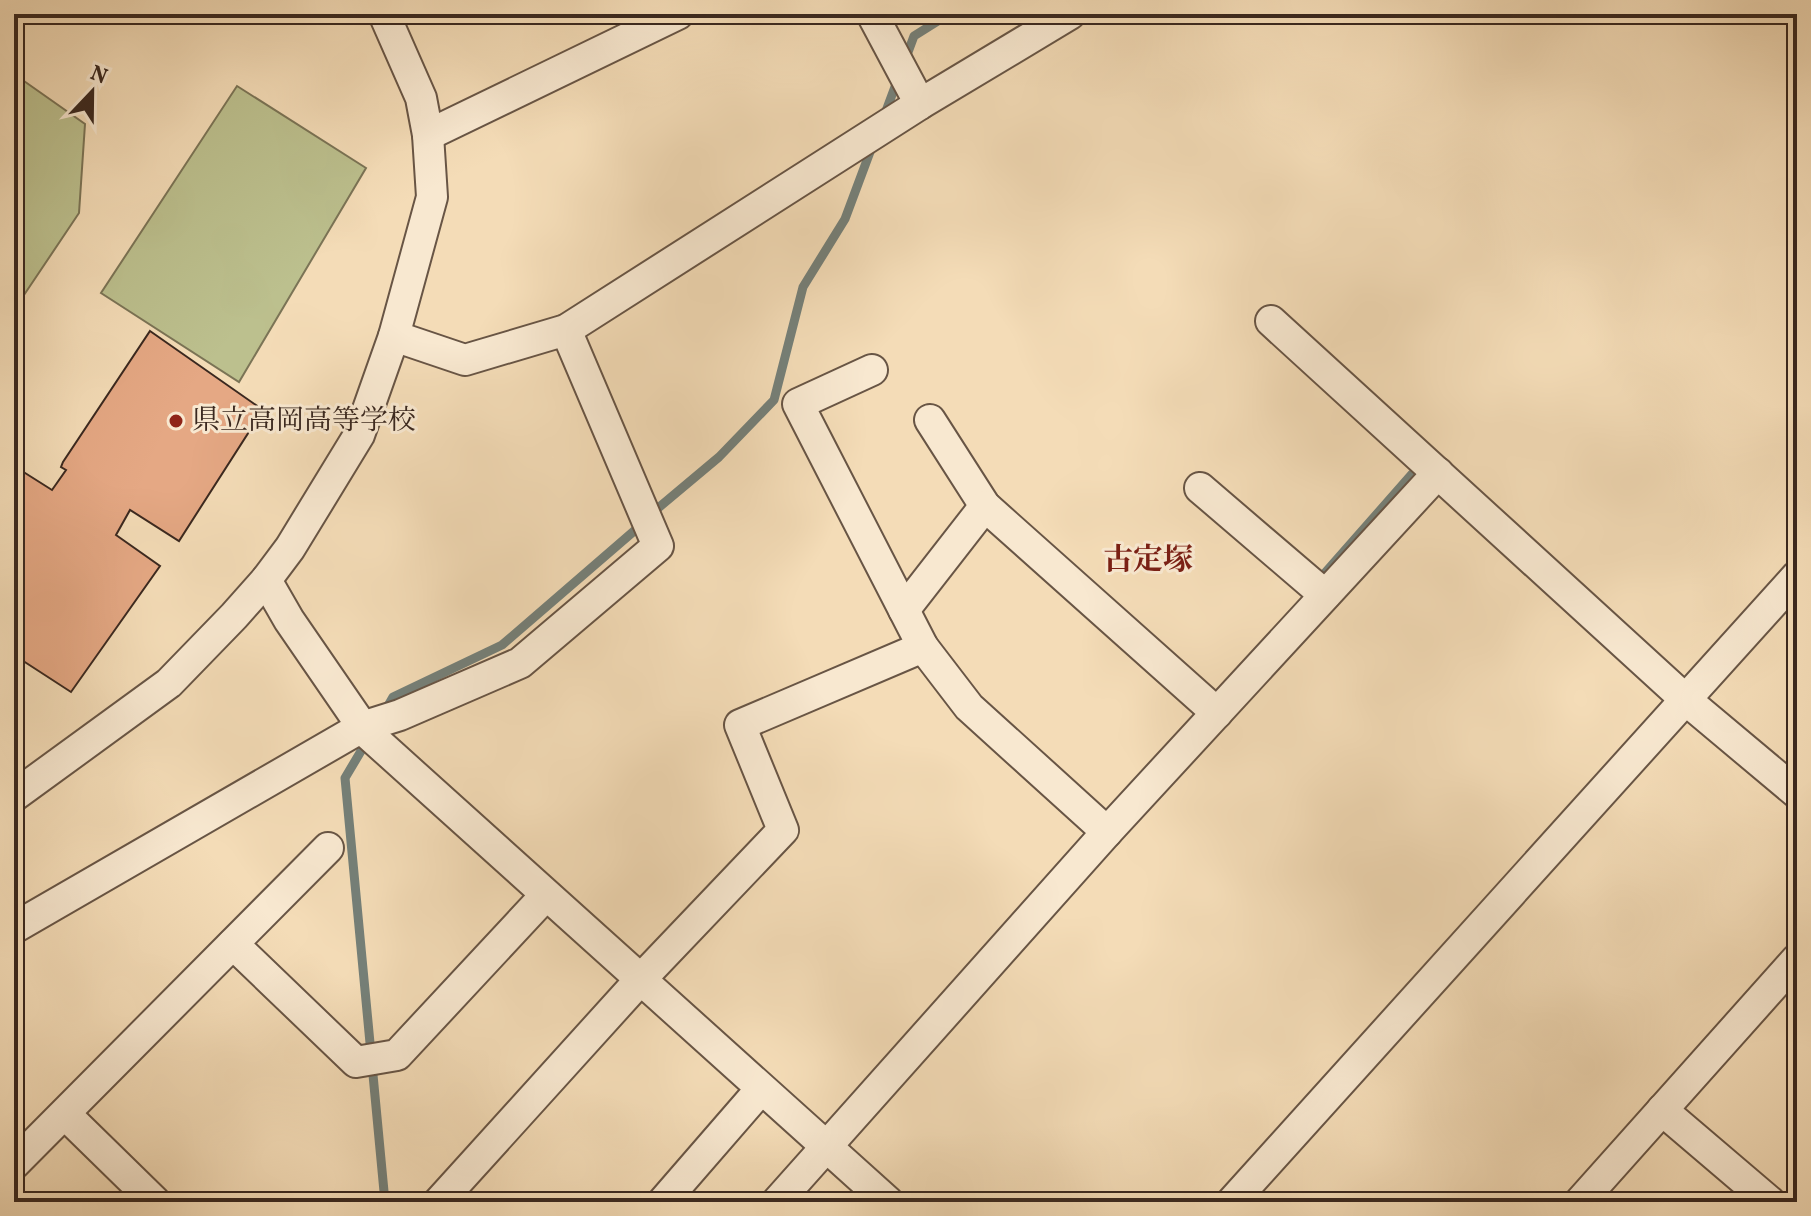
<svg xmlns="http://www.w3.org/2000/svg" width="1811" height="1216" viewBox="0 0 1811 1216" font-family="Vollkorn,'Noto Serif JP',serif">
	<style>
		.green { fill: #bcc08e; stroke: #7b7456; stroke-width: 2 }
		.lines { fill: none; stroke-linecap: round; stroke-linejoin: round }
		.stream { stroke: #758079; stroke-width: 9 }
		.building { fill: #e5a884; stroke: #3a281f; stroke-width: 2 }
		.minor-casing { stroke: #685545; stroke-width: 34 }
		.minor { stroke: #f8e8d0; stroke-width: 30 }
		.poi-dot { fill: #8f2418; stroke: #f8e8d0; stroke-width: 3 }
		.labels { text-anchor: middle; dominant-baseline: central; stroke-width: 6; stroke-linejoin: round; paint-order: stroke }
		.poi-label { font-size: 28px; fill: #3a281f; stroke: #f8e8d0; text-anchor: start }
		.neighbourhood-label { font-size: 30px; font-weight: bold; fill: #7a1f14; stroke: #f8e8d0 }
	</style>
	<rect width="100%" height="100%" fill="#f4dcb7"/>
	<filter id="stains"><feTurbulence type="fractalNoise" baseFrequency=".0025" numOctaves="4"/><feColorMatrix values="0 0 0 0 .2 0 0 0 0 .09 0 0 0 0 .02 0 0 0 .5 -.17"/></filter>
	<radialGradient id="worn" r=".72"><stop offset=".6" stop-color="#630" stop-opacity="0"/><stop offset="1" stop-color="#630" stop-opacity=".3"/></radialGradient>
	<g class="green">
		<polygon points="14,74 85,124 79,213 24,295 14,298"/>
		<polygon points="237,86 366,168 239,382 101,293"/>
	</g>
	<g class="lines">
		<g class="stream">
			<polyline points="904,63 914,36 949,14"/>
			<polyline points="883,119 899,76"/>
			<polyline points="651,514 719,457 774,400 803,287 845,219 873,144"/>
			<polyline points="1317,582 1412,474"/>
			<polyline points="385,711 393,697 502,645 641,525"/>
			<polyline points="367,741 345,778 385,1202"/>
		</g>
	</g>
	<polygon class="building" points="150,331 263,410 179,541 130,510 116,535 160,566 71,692 14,655 14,466 52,490 66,470 61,467 63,462"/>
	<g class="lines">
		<g class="minor-casing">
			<g id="minor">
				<polyline points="872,14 920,104"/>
				<polyline points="428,135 678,14"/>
				<polyline points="1271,321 1686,700 1797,793"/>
				<polyline points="394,336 465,360 566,330 920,104 1070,14"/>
				<polyline points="872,370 798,404 923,647 969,707 1107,832"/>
				<polyline points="930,420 985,506 1217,713"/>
				<polyline points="1200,488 1325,595"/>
				<polyline points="266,580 289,620 366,732 888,1202"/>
				<polyline points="904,610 985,506"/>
				<polyline points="14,796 169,683 234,616 266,580 290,548 359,435 394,336 432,197 428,135 421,98 384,14"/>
				<polyline points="14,928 362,727 400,715 520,663 658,546 566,330"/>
				<polyline points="233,944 356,1062 397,1055 546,895"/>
				<polyline points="1662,1110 1770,1202"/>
				<polyline points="65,1114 155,1202"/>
				<polyline points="14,1164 328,848"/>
				<polyline points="439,1202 640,980 783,830 740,725 923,647"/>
				<polyline points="663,1202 761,1089"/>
				<polyline points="777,1202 1107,832 1438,473"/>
				<polyline points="1232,1202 1797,576"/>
				<polyline points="1580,1202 1797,959"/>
			</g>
		</g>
		<use href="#minor" class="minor"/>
	</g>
	<circle class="poi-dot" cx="176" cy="421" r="8"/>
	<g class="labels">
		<g class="poi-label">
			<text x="192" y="421">県立高岡高等学校</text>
		</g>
		<g class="neighbourhood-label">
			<text x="1148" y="561">古定塚</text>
		</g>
	</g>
	<rect width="1811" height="1216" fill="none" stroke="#f4dcb7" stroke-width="48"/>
	<rect x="16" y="16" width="1779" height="1184" fill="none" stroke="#3a281f" stroke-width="4"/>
	<rect x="24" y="24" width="1763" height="1168" fill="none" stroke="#3a281f" stroke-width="2"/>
	<g transform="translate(92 92) rotate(22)" stroke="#f8e8d0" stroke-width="6" paint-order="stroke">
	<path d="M0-6L14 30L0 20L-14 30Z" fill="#3a281f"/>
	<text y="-12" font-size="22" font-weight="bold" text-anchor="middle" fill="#3a281f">N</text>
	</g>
	<rect width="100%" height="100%" filter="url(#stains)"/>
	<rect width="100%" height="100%" fill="url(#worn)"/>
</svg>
